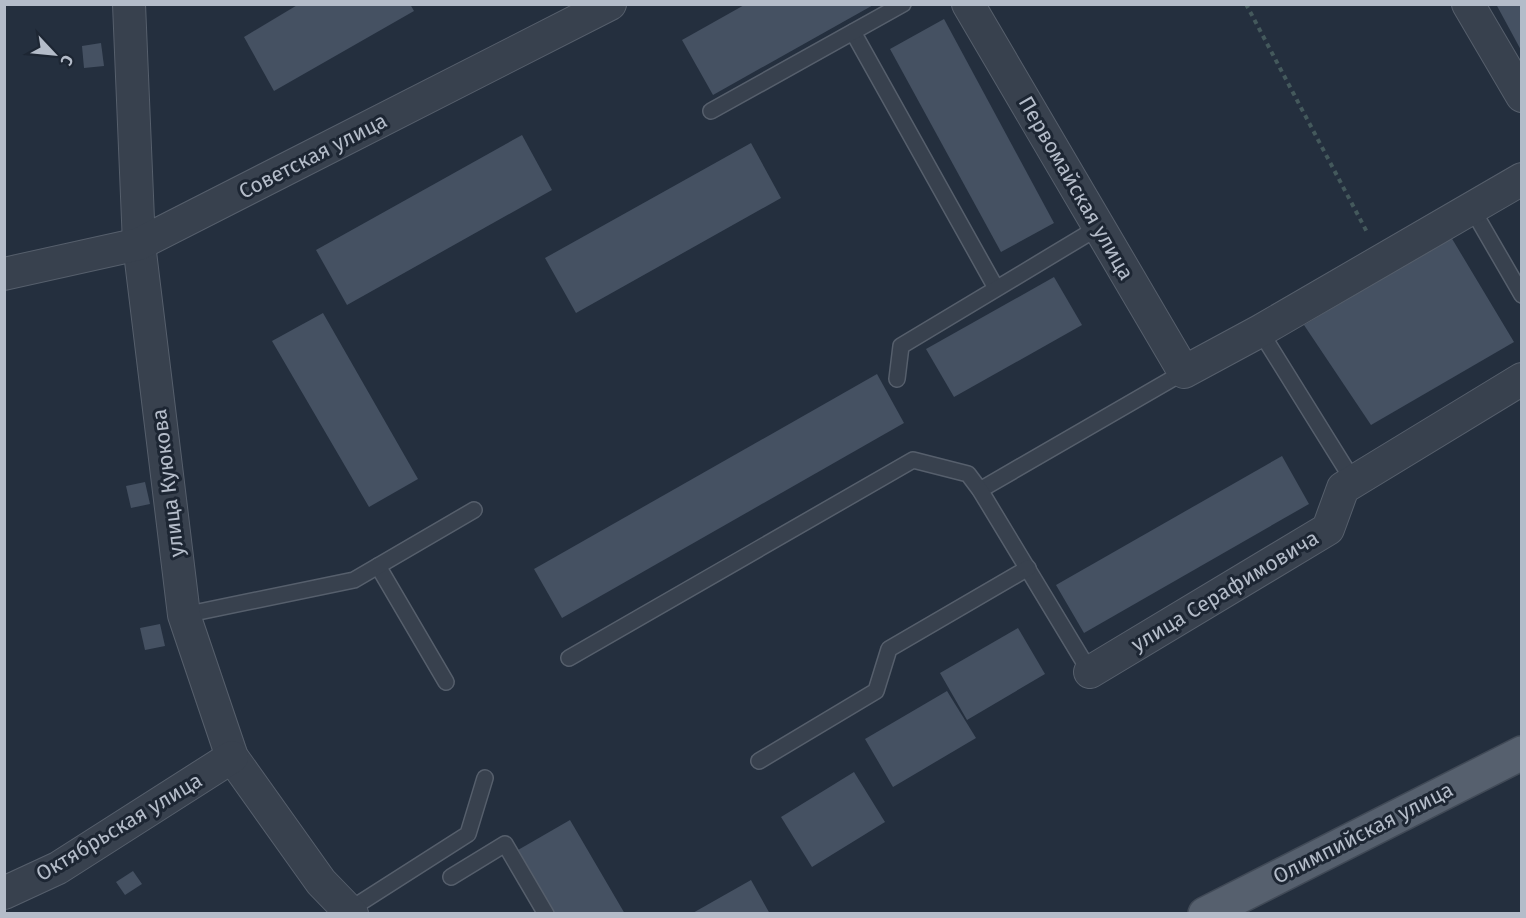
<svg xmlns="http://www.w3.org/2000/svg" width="1526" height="918" viewBox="0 0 1526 918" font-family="'Fira Sans',sans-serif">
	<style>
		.building { fill: #455162 }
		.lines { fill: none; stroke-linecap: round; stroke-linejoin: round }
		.lane-casing { stroke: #565f6c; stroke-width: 18 }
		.street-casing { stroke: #565f6c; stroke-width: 34 }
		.primary-casing { stroke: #414a57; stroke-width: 36 }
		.path { stroke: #44595c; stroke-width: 4; stroke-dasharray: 4.5 4.5; stroke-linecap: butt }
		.lane { stroke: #38414e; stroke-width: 15 }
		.street { stroke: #38414e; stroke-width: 32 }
		.primary { stroke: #56606e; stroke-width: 33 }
		.labels { text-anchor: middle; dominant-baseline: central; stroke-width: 6; stroke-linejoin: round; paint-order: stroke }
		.street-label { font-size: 21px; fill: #b4bcc9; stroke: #1d2633 }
	</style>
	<rect width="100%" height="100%" fill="#242f3e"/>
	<g class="building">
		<polygon points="299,4 410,4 414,11 274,91 244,37"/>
		<polygon points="746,4 875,4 713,95 682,40"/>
		<polygon points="1496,4 1522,4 1522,52"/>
		<polygon points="944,19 1054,223 1001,252 890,49"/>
		<polygon points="101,43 104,66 84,68 82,46"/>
		<polygon points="522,135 552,190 347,305 316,250"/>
		<polygon points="751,143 781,198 576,313 545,258"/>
		<polygon points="1451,237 1514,342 1371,425 1304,325"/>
		<polygon points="1054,277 1082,325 954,397 926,349"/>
		<polygon points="323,313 418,479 369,507 272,341"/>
		<polygon points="877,374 904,423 562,618 534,569"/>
		<polygon points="1282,456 1309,504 1084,633 1056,585"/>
		<polygon points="145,482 150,504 131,508 126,486"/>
		<polygon points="160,624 165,646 145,650 140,628"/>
		<polygon points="1018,628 1045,674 967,720 940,673"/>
		<polygon points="947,691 976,738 893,787 865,739"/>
		<polygon points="854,772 885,822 812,867 781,817"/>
		<polygon points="570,820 625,914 555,914 518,850"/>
		<polygon points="133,871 142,884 125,895 116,882"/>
		<polygon points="751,880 770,914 691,914"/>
	</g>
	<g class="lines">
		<g class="lane-casing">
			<g id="lane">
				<polyline points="853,32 996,288"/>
				<polyline points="711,111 903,4"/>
				<polyline points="1471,207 1522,295"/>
				<polyline points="1260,331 1354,482"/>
				<polyline points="897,379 901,346 1099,227"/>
				<polyline points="980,490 1184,372"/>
				<polyline points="378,566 446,682"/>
				<polyline points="184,615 354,580 474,510"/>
				<polyline points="569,658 913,460 968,474 980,490 1090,672"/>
				<polyline points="759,761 876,691 889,649 1028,568"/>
				<polyline points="451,877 505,844 546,914"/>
				<polyline points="349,910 468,834 485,778"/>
			</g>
		</g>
		<g class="street-casing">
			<g id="street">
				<polyline points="129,4 139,244 184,615 232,757 321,882 352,914"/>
				<polyline points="968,4 1184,372 1260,331 1522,179"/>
				<polyline points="1468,4 1522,96"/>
				<polyline points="4,274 139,244 610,4"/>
				<polyline points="1090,672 1328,529 1343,488 1522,379"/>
				<polyline points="4,893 58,868 232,757"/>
			</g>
		</g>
		<g class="primary-casing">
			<polyline id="primary" points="1205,914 1522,753"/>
		</g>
		<polyline class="path" points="1246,4 1368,234"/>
		<use href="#lane" class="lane"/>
		<use href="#street" class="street"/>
		<use href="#primary" class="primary"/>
	</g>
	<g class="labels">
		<g class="street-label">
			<text transform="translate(313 156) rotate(-27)">Советская улица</text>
			<text transform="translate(1076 188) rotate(60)">Первомайская улица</text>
			<text transform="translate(168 483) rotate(-97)">улица Куюкова</text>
			<text transform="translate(1225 591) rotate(-31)">улица Серафимовича</text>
			<text transform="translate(119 827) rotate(-31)">Октябрьская улица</text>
			<text transform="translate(1363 833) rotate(-27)">Олимпийская улица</text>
		</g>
	</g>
	<rect width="1526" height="918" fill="none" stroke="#b4bcc9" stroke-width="12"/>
	<g transform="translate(54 54) rotate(116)" stroke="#1d2633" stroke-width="4.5" paint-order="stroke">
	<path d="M0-4.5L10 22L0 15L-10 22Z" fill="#b4bcc9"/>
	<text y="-9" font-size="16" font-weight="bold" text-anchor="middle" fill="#b4bcc9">С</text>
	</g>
</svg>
